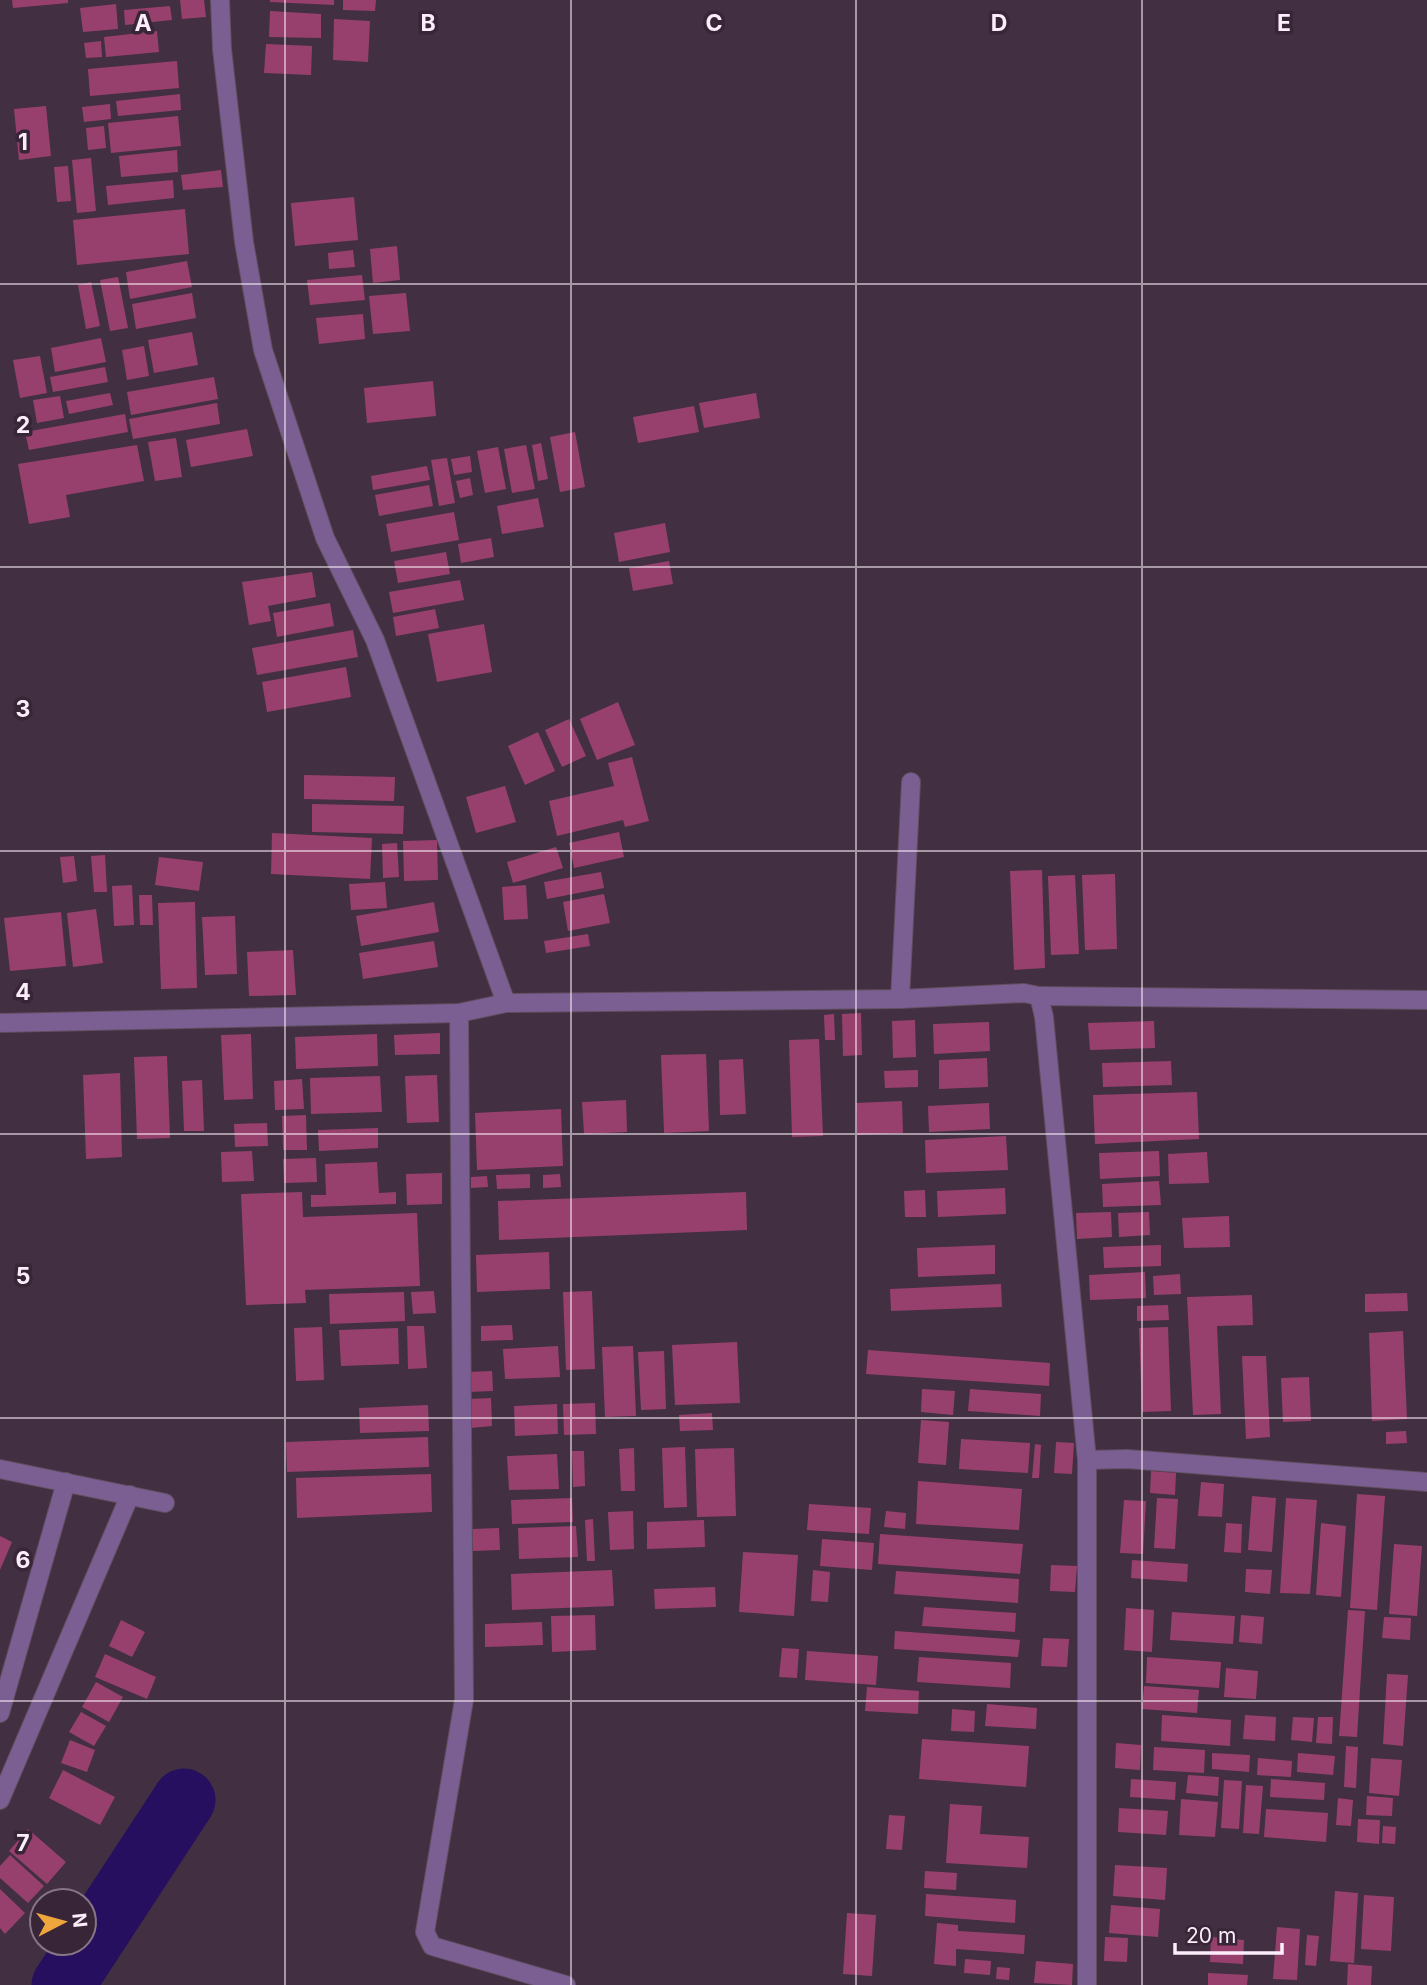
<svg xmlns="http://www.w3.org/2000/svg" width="1427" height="1985" viewBox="0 0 1427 1985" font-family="Inter,sans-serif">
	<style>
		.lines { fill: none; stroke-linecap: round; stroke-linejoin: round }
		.river { stroke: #260f5f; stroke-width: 63 }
		.building { fill: #97406e }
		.minor-casing { stroke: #604e5f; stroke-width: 20 }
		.minor { stroke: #7b5f93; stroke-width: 18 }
		.grid { fill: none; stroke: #fbeefa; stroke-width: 2; stroke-opacity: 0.55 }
		.grid-label { font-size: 23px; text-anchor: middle; font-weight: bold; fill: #fbeefa; stroke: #382537; stroke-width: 7; stroke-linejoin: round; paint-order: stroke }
	</style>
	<rect width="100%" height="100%" fill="#422f41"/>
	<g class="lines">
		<polyline class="river" points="63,1985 184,1800"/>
	</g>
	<g class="building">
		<polygon points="12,0 68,0 68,3 13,8"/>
		<polygon points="180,0 204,0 206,17 182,19"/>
		<polygon points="270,0 334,0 334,5 270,2"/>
		<polygon points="343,0 376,0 375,11 343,10"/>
		<polygon points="116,4 118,29 83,32 80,8"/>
		<polygon points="170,6 172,20 125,25 124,10"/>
		<polygon points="270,11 321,14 321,38 269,37"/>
		<polygon points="334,19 370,21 368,62 333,60"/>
		<polygon points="157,31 159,52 106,57 104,37"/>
		<polygon points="101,41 102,57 86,58 84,43"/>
		<polygon points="266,44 312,46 311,75 264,73"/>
		<polygon points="177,61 179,88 90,96 88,69"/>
		<polygon points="180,94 181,110 118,116 116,101"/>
		<polygon points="110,104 111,119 84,122 82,107"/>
		<polygon points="46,106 51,156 19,160 14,109"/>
		<polygon points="178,116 181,146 111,153 108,123"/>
		<polygon points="104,126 106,148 88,150 86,128"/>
		<polygon points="177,150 178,172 121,177 119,156"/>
		<polygon points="91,158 96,211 77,213 72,160"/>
		<polygon points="68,166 71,201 57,202 54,167"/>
		<polygon points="221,170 223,187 183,190 181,175"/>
		<polygon points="173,180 174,198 108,205 106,186"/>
		<polygon points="354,197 358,240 295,246 291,203"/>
		<polygon points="185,209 189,254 77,265 73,220"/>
		<polygon points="397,246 400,280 373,283 370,249"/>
		<polygon points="353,250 355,267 329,269 328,253"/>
		<polygon points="187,261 192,287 130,299 126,272"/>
		<polygon points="362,275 365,300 310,305 307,280"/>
		<polygon points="118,277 128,328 110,331 100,280"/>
		<polygon points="91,282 100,326 86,329 78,285"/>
		<polygon points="192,293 196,318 136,329 132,304"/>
		<polygon points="406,293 410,331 373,334 369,296"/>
		<polygon points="363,314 365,339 319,344 316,318"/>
		<polygon points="192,332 198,365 154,373 148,340"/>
		<polygon points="101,338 106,362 55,372 51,348"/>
		<polygon points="144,346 149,376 127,380 122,350"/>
		<polygon points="40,356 47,393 20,398 13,360"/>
		<polygon points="105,367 108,382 53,392 50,377"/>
		<polygon points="214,377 218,399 131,415 127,392"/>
		<polygon points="433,381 436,416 367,423 364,388"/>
		<polygon points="110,393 113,405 69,414 66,401"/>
		<polygon points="756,393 760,418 704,428 699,403"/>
		<polygon points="60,396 64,418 37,423 33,400"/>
		<polygon points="217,403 220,424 133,439 129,419"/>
		<polygon points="694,406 699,432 638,443 633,417"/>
		<polygon points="125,414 128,432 29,450 25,432"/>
		<polygon points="247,429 253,456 191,467 186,440"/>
		<polygon points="575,432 585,487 560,492 550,437"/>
		<polygon points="176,438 182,477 155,481 148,442"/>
		<polygon points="541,443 548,479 538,481 532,445"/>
		<polygon points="137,445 144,481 66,495 70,517 29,524 18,464"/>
		<polygon points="526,445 535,489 512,493 504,449"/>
		<polygon points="498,447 506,489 485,493 477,451"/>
		<polygon points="470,456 472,472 454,475 451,459"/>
		<polygon points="447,458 455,503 439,506 431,460"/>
		<polygon points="427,466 430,480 373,490 371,476"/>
		<polygon points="470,478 473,495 460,498 456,481"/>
		<polygon points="429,485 433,506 379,516 375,495"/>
		<polygon points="538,498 544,527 502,534 497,506"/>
		<polygon points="454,512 459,540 391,552 386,524"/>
		<polygon points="665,523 670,552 619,562 614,533"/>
		<polygon points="491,538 494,557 461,563 458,544"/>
		<polygon points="446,552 450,574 398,583 394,561"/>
		<polygon points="669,561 673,584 633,591 629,568"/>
		<polygon points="312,572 316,597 268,606 271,621 249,625 242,582"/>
		<polygon points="460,580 464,600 393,613 389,592"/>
		<polygon points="330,603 334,626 277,637 273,613"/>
		<polygon points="435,609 439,628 396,636 393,617"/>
		<polygon points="484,624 492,672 437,682 428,634"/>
		<polygon points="353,630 358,657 257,675 252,648"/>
		<polygon points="346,667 351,697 267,712 262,682"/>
		<polygon points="618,702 635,745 597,760 580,719"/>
		<polygon points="569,719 586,756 562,767 545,730"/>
		<polygon points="538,732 555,771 525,785 508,746"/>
		<polygon points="632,757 649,821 625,827 623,820 557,836 549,801 614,786 608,763"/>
		<polygon points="304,775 395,777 394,801 304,799"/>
		<polygon points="505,786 516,822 476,833 466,797"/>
		<polygon points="312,804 404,806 403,834 312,832"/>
		<polygon points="619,832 624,857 574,868 569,843"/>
		<polygon points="272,833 372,838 370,879 271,874"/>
		<polygon points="437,840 438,880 404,881 403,841"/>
		<polygon points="397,843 399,877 383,878 382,844"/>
		<polygon points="556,847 563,868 513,883 507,862"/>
		<polygon points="105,855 107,892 94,892 91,856"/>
		<polygon points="74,856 77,881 63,883 60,857"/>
		<polygon points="159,857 203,862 199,891 155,885"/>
		<polygon points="1042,870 1045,968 1014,970 1010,871"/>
		<polygon points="601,872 604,888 547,899 544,882"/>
		<polygon points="1115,874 1117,949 1085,950 1082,875"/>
		<polygon points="1075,875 1079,954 1051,955 1048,876"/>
		<polygon points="385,882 387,908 351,910 349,884"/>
		<polygon points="132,885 134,925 114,926 112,886"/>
		<polygon points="526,885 528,919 504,920 502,887"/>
		<polygon points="604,894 610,923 568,931 563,902"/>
		<polygon points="139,895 152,895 153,925 140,925"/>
		<polygon points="195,902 197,988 161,989 158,903"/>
		<polygon points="434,902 439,932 361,946 356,916"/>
		<polygon points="96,909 103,963 73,967 67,913"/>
		<polygon points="61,912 66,966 10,971 4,918"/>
		<polygon points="235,916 237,974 205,975 202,917"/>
		<polygon points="588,934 590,946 546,953 544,941"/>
		<polygon points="434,941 438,967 363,979 359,953"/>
		<polygon points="293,950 296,995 249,996 247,952"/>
		<polygon points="861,1013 862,1055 843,1056 842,1014"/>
		<polygon points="834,1014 835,1040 825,1040 824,1015"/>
		<polygon points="915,1020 916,1057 893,1058 892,1021"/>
		<polygon points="1154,1021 1155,1048 1090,1050 1088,1023"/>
		<polygon points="989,1022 990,1051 934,1054 933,1024"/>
		<polygon points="440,1033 440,1054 395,1055 394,1035"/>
		<polygon points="251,1034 253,1099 224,1100 221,1035"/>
		<polygon points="377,1034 378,1066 296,1069 295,1037"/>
		<polygon points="819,1039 823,1136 792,1137 789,1040"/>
		<polygon points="706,1054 709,1131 664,1133 661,1055"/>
		<polygon points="167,1056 170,1138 137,1139 134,1057"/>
		<polygon points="987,1058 988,1087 939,1089 939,1060"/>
		<polygon points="743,1059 746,1114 720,1115 719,1060"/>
		<polygon points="1171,1061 1172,1085 1103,1087 1102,1063"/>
		<polygon points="918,1070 918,1087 885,1088 884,1071"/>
		<polygon points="120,1073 122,1157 86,1159 83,1075"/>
		<polygon points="437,1075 439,1122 407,1123 405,1076"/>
		<polygon points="380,1076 382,1112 311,1114 310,1078"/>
		<polygon points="302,1079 304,1109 275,1110 274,1081"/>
		<polygon points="202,1080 204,1131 184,1131 182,1081"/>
		<polygon points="1197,1092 1199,1139 1095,1144 1093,1095"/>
		<polygon points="626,1100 627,1132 584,1134 582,1102"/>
		<polygon points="902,1101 903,1133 857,1135 856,1103"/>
		<polygon points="989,1103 990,1129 929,1132 928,1106"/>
		<polygon points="561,1109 563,1166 477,1170 475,1113"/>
		<polygon points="306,1115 307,1150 283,1150 282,1116"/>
		<polygon points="267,1123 268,1146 235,1147 234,1124"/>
		<polygon points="378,1128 378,1148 319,1151 318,1130"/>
		<polygon points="1006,1136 1008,1170 926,1173 925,1140"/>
		<polygon points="252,1151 254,1181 222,1182 221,1152"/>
		<polygon points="1159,1151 1160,1176 1100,1179 1099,1153"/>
		<polygon points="1207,1152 1209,1183 1169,1184 1168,1154"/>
		<polygon points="316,1158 317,1182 284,1183 283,1159"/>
		<polygon points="377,1162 379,1193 396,1192 396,1204 311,1207 311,1195 326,1195 325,1164"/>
		<polygon points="442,1173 442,1204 407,1205 406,1174"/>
		<polygon points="530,1174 530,1188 497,1189 496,1175"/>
		<polygon points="560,1174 561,1187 543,1188 543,1175"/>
		<polygon points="487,1176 488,1187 471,1188 471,1177"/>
		<polygon points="1159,1181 1161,1205 1103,1207 1102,1184"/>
		<polygon points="1005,1188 1006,1214 938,1217 937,1191"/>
		<polygon points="925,1190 926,1217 905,1217 904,1191"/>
		<polygon points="302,1192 303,1217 417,1213 420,1286 305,1290 306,1303 246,1305 241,1194"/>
		<polygon points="746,1192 747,1230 499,1240 498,1201"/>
		<polygon points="1111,1212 1112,1237 1077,1239 1076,1213"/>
		<polygon points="1149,1212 1150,1235 1119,1237 1118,1213"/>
		<polygon points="1229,1216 1230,1247 1184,1248 1182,1218"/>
		<polygon points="995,1245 995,1274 918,1277 917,1248"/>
		<polygon points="1161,1245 1161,1266 1104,1268 1103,1247"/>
		<polygon points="549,1252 550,1289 477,1292 476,1255"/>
		<polygon points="1145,1272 1146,1298 1090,1300 1089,1275"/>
		<polygon points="1180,1274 1181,1294 1154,1295 1153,1276"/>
		<polygon points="1001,1284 1002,1307 891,1311 890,1289"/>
		<polygon points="434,1291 436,1313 413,1314 411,1292"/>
		<polygon points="592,1291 595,1369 566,1370 563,1292"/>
		<polygon points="404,1292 405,1321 330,1324 329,1294"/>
		<polygon points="1407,1293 1408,1311 1365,1312 1365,1294"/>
		<polygon points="1252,1295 1253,1325 1217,1326 1221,1414 1193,1415 1187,1297"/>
		<polygon points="1168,1305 1169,1320 1137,1321 1137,1306"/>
		<polygon points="512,1325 513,1340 481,1341 481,1326"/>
		<polygon points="407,1326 424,1326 427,1368 408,1369"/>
		<polygon points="322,1327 324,1380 296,1381 294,1328"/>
		<polygon points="1168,1327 1171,1411 1142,1412 1139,1328"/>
		<polygon points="398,1328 399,1364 341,1366 339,1330"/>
		<polygon points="1403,1331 1407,1419 1372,1421 1369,1333"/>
		<polygon points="737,1342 740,1403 675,1405 672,1345"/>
		<polygon points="558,1346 560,1377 505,1379 503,1349"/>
		<polygon points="633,1346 636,1416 605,1417 602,1347"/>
		<polygon points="868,1350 1050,1363 1049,1386 866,1374"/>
		<polygon points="664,1351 666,1409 641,1410 638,1352"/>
		<polygon points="1242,1356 1266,1356 1270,1437 1246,1439"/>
		<polygon points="492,1371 493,1391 469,1392 468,1372"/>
		<polygon points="1309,1377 1311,1421 1283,1422 1281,1378"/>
		<polygon points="922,1389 955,1391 953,1415 921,1412"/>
		<polygon points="970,1389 1041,1394 1040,1416 968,1411"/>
		<polygon points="491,1398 492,1426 470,1428 469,1399"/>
		<polygon points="595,1403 596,1434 564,1435 563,1404"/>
		<polygon points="557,1404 558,1434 515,1436 514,1406"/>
		<polygon points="428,1405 429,1431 360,1433 359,1408"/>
		<polygon points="712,1413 713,1430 680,1431 679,1415"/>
		<polygon points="921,1420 949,1422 946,1465 918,1463"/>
		<polygon points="1406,1431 1407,1443 1386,1444 1386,1432"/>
		<polygon points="428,1437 429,1467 287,1472 286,1442"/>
		<polygon points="961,1439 1030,1443 1028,1473 959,1469"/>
		<polygon points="1056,1442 1074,1443 1072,1474 1054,1473"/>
		<polygon points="1035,1444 1041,1445 1039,1478 1032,1478"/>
		<polygon points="685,1447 687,1507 664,1508 662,1448"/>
		<polygon points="634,1448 635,1491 621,1491 619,1449"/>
		<polygon points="734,1448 736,1516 697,1517 695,1449"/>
		<polygon points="572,1451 584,1451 585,1486 573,1487"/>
		<polygon points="557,1454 559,1489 509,1490 507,1456"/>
		<polygon points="1151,1471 1176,1473 1175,1495 1150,1493"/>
		<polygon points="431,1474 432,1512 297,1518 296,1478"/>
		<polygon points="918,1481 1022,1489 1019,1530 916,1524"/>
		<polygon points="1201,1482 1224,1484 1222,1517 1198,1516"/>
		<polygon points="1357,1494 1385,1496 1377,1610 1350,1608"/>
		<polygon points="1252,1496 1276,1498 1272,1552 1248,1550"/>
		<polygon points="572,1498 573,1522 512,1524 511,1500"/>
		<polygon points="1157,1498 1178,1499 1175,1549 1154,1548"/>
		<polygon points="1286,1498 1317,1500 1310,1594 1280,1593"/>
		<polygon points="1124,1500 1146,1501 1143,1554 1120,1553"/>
		<polygon points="809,1504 871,1508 869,1534 807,1530"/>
		<polygon points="633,1511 634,1549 610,1550 608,1512"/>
		<polygon points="886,1511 906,1513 905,1529 884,1527"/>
		<polygon points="593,1519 595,1561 587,1561 585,1520"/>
		<polygon points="704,1520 705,1547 647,1549 647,1522"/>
		<polygon points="1226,1523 1242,1524 1241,1553 1224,1552"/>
		<polygon points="1321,1523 1346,1526 1341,1597 1316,1595"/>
		<polygon points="576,1526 578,1557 519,1559 518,1528"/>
		<polygon points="499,1528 500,1550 473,1551 472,1529"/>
		<polygon points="880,1534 1023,1544 1020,1574 878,1564"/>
		<polygon points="0,1536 12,1542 0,1570"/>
		<polygon points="822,1539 874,1543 872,1570 820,1566"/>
		<polygon points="1394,1544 1422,1546 1417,1616 1389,1614"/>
		<polygon points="743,1552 798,1555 794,1616 739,1612"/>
		<polygon points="1132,1560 1188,1564 1187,1582 1131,1578"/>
		<polygon points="1051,1565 1077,1566 1075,1592 1050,1591"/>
		<polygon points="1246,1569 1272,1570 1270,1594 1245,1592"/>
		<polygon points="612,1570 614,1606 512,1610 511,1574"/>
		<polygon points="813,1570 830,1572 828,1602 811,1601"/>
		<polygon points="896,1571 1019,1579 1018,1603 894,1594"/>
		<polygon points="715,1587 716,1607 655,1609 654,1589"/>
		<polygon points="924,1607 1016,1613 1015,1632 922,1626"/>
		<polygon points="1126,1608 1154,1610 1152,1652 1124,1650"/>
		<polygon points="1348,1610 1365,1611 1357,1737 1339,1736"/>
		<polygon points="1172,1612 1235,1616 1233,1644 1170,1640"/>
		<polygon points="595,1615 596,1650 552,1652 551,1616"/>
		<polygon points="1241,1615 1264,1617 1262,1644 1239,1642"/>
		<polygon points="1384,1617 1411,1618 1410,1640 1382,1638"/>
		<polygon points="121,1620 145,1632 132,1657 109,1646"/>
		<polygon points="542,1622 543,1645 485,1647 485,1624"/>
		<polygon points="895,1631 1020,1640 1018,1657 894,1649"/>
		<polygon points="1043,1638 1069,1639 1067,1667 1041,1666"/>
		<polygon points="782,1648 799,1649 797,1678 779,1677"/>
		<polygon points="807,1651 878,1656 876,1685 805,1680"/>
		<polygon points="105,1654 156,1677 147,1699 95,1677"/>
		<polygon points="919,1657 1011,1663 1010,1688 917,1682"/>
		<polygon points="1147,1657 1221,1662 1219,1688 1146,1683"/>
		<polygon points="1226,1668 1258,1671 1256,1699 1224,1697"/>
		<polygon points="1387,1674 1408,1675 1403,1746 1383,1744"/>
		<polygon points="96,1682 123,1697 109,1722 82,1707"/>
		<polygon points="1144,1686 1199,1690 1197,1713 1142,1709"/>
		<polygon points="867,1687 919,1691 918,1714 865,1711"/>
		<polygon points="987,1704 1037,1708 1036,1729 985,1726"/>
		<polygon points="952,1709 975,1711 974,1732 951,1731"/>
		<polygon points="81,1712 106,1726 94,1746 69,1732"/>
		<polygon points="1162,1715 1231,1720 1230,1746 1161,1741"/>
		<polygon points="1245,1715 1276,1717 1275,1741 1243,1739"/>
		<polygon points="1293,1717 1314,1718 1312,1742 1291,1740"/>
		<polygon points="1318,1717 1333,1717 1332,1744 1316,1743"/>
		<polygon points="922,1739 1029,1746 1026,1787 919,1779"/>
		<polygon points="70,1740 95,1750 87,1772 61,1763"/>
		<polygon points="1116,1743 1141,1745 1140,1770 1115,1768"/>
		<polygon points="1346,1746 1358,1747 1356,1788 1344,1787"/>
		<polygon points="1154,1747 1205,1750 1204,1773 1153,1770"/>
		<polygon points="1212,1753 1250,1755 1249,1772 1212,1769"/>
		<polygon points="1298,1753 1335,1756 1333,1775 1297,1772"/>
		<polygon points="1258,1758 1292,1761 1291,1777 1257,1775"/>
		<polygon points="1371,1758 1402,1760 1399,1796 1369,1793"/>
		<polygon points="63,1770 115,1797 100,1825 49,1798"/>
		<polygon points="1188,1775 1219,1777 1218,1796 1186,1793"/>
		<polygon points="1131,1779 1176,1782 1175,1800 1130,1797"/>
		<polygon points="1271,1779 1325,1783 1324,1800 1270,1797"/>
		<polygon points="1224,1780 1242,1781 1239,1829 1221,1828"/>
		<polygon points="1246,1785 1263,1786 1259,1834 1243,1833"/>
		<polygon points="1367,1796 1393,1798 1392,1816 1366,1815"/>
		<polygon points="1338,1798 1353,1800 1351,1826 1336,1825"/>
		<polygon points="1181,1799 1218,1802 1215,1837 1179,1835"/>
		<polygon points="950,1804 982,1806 980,1834 1029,1837 1027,1868 946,1863"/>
		<polygon points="1119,1808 1168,1811 1166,1835 1118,1832"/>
		<polygon points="1266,1809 1328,1813 1326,1842 1264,1837"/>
		<polygon points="889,1815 905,1816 902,1850 886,1849"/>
		<polygon points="1358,1819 1380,1820 1379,1844 1357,1842"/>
		<polygon points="1383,1826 1396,1827 1395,1844 1382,1843"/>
		<polygon points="28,1829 66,1862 47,1884 9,1851"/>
		<polygon points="10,1855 44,1886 28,1903 0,1878 0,1866"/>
		<polygon points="1115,1865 1167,1868 1165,1900 1113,1896"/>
		<polygon points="925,1871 957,1873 956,1890 924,1888"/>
		<polygon points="0,1889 25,1913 5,1934 0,1928"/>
		<polygon points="1335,1891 1358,1893 1354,1963 1330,1961"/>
		<polygon points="926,1894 1016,1900 1015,1923 925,1916"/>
		<polygon points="1364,1895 1394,1897 1391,1951 1361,1949"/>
		<polygon points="1111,1905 1160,1909 1158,1937 1109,1933"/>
		<polygon points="847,1913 876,1915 872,1976 843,1974"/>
		<polygon points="937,1923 958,1925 958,1931 1025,1935 1024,1954 956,1949 956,1966 934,1964"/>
		<polygon points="1277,1927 1300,1929 1297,1980 1273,1979"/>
		<polygon points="1307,1935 1319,1936 1316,1966 1305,1965"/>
		<polygon points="1105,1937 1128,1938 1127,1962 1104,1961"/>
		<polygon points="1211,1937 1244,1940 1243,1964 1210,1962"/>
		<polygon points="965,1959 991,1961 990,1975 964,1973"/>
		<polygon points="1036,1961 1073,1964 1072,1985 1034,1983"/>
		<polygon points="1348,1964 1372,1966 1371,1985 1347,1985"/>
		<polygon points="997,1967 1010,1968 1009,1980 996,1979"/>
		<polygon points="1208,1973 1248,1975 1247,1985 1208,1985"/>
	</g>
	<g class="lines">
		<g class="minor-casing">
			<g id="minor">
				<polyline points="220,0 222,49 244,242 263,350 325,538 375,640 506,1003 900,999 1024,993 1039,996 1044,1017 1087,1460 1127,1459 1427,1482"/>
				<polyline points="1039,996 1427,1000"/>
				<polyline points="900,999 911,782"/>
				<polyline points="459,1013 464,1700 425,1932 432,1946 566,1985"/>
				<polyline points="0,1023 459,1013 506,1003"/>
				<polyline points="1087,1460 1087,1985"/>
				<polyline points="0,1469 165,1503"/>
				<polyline points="0,1713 66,1482"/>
				<polyline points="0,1800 130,1495"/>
			</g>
		</g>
		<use href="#minor" class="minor"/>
	</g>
	<path class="grid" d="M285,0v1985M571,0v1985M856,0v1985M1142,0v1985M0,284h1427M0,567h1427M0,851h1427M0,1134h1427M0,1418h1427M0,1701h1427"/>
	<g class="grid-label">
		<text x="143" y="31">A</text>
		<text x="428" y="31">B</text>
		<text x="714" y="31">C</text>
		<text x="999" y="31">D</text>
		<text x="1284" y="31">E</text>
		<text x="23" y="150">1</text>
		<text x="23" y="433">2</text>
		<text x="23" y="717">3</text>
		<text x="23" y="1000">4</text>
		<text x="23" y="1284">5</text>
		<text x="23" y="1568">6</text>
		<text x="23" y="1851">7</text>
	</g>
	<g transform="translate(63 1922) rotate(84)"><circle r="33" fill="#382537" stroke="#867585" stroke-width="2"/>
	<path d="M0-5L12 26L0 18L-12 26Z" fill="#efa73d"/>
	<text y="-10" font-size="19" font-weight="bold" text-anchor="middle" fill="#fbeefa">N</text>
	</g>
	<path d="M1175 1943v10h107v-10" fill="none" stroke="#fbeefa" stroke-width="3.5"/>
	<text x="1186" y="1943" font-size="21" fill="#fbeefa" stroke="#382537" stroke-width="5" paint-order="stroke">20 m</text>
</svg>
